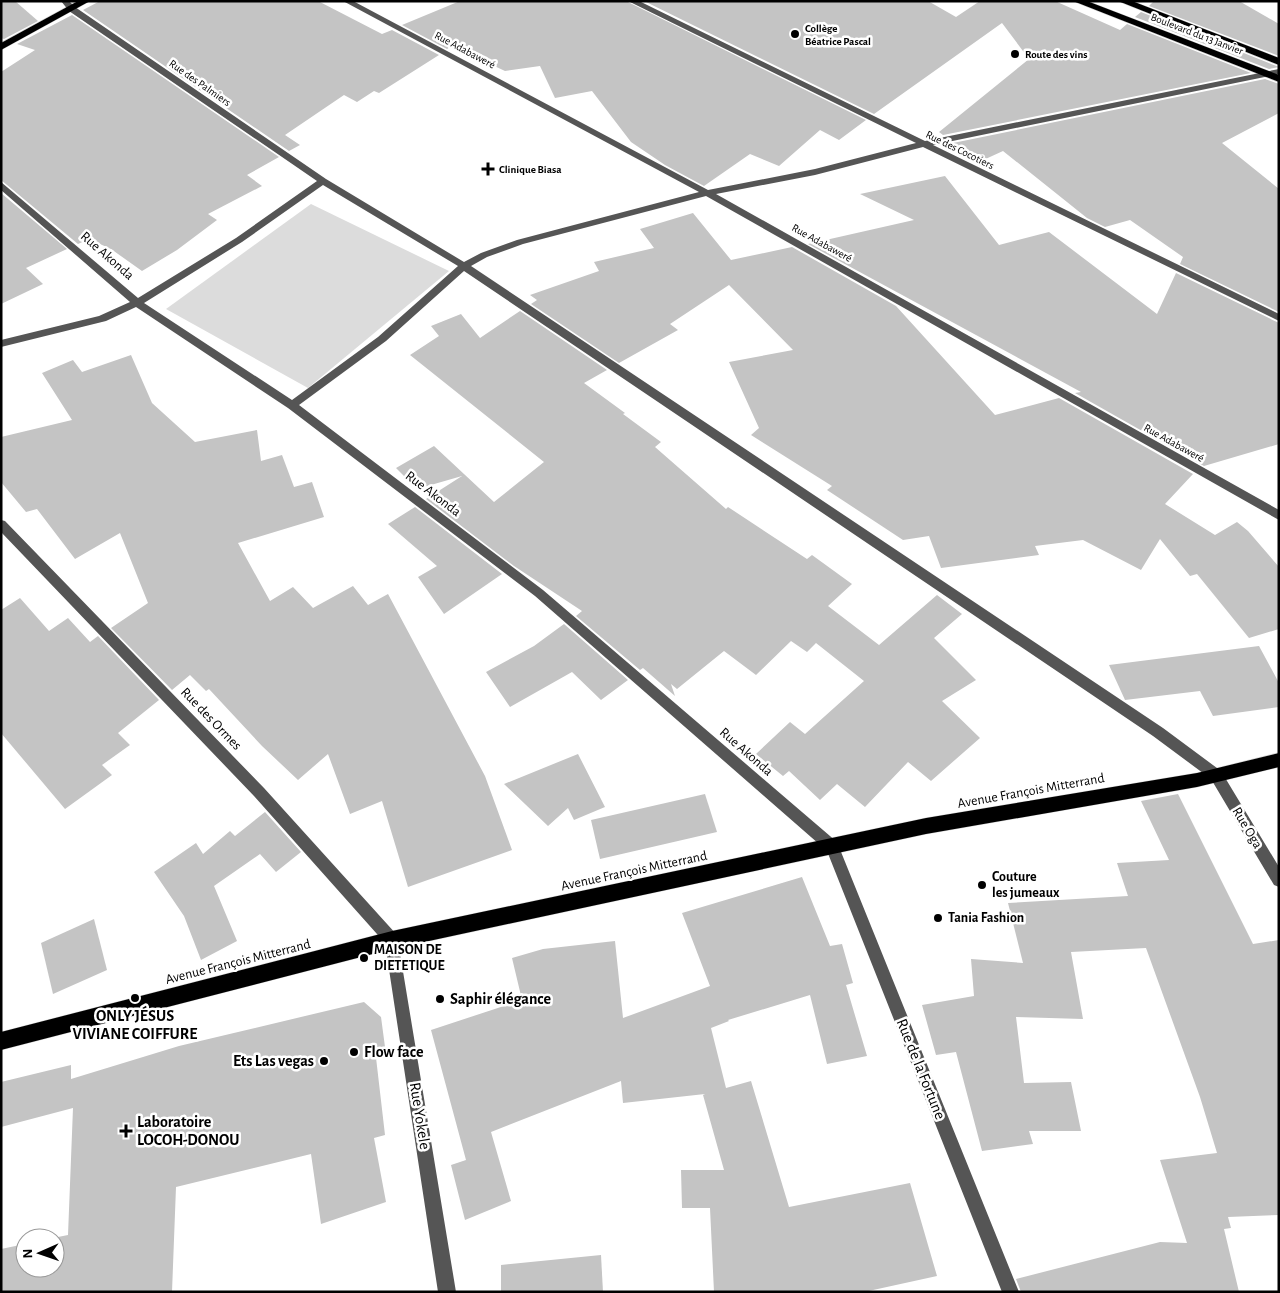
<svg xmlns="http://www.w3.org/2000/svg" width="1280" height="1293" viewBox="0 0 1280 1293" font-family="'Alegreya Sans',sans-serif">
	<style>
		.green { fill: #dcdcdc }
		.building { fill: #c4c4c4 }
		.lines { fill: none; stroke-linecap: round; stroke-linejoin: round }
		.highway-casing { stroke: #dbdbdb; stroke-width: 1 }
		.minor { fill: #555; fill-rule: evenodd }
		.highway { fill: #000; fill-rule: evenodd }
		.poi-dot { fill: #000; stroke: #fff; stroke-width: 2 }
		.labels { text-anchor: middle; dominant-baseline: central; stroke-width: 5; stroke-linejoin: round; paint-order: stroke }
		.far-poi-label { font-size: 11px; font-weight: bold; fill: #000; stroke: #fff; text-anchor: start }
		.far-street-label { font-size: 11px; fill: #000; stroke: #fff }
		.street-label { font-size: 14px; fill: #000; stroke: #fff }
		.poi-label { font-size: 14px; font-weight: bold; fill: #000; stroke: #fff; text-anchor: start }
		.near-poi-label { font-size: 16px; font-weight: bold; fill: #000; stroke: #fff; text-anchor: start }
		.near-street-label { font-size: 16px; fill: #000; stroke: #fff }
	</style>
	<rect width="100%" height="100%" fill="#fff"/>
	<polygon class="green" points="311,204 449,271 308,388 166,309"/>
	<g class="building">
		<polygon points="1,1 15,1 38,21 4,39 1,38"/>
		<polygon points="100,1 318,1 382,34 392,30 439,55 379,93 374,91 357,102 344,95 285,135 300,145 289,151 83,10"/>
		<polygon points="460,1 626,1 866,120 839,140 820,130 779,166 750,154 704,186 665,165 631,142 592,91 555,98 540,66 505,71 452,46 447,49 402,25"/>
		<polygon points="644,1 928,1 956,17 980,1 1055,1 1120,30 1127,24 1251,73 943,135 939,132 1029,59 1002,23 874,114"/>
		<polygon points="1154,1 1239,1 1279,24 1279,56 1149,6"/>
		<polygon points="1141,12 1279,67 1269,69 1135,17"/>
		<polygon points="72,15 279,157 247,175 262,186 208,214 217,220 177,250 142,271 111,249 89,239 78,244 1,180 1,72 35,50 17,44"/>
		<polygon points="1265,79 1279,84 1279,113 1222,143 1279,189 1279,312 1180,264 1183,257 1130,220 1105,227 1087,218 1003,151 979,162 953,143"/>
		<polygon points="945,176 999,245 1049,232 1157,314 1176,273 1279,323 1279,444 1204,466 1075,393 1081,392 808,244 914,220 860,194"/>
		<polygon points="1,193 67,249 26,268 43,284 1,304"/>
		<polygon points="693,213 731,260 792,247 896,306 995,415 1059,398 1193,474 1165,504 1215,535 1237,522 1248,531 1279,567 1279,629 1249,638 1197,574 1190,576 1160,539 1141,570 1083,540 1035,546 1039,555 941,568 929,536 903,540 827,490 832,486 751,435 759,428 729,362 793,350 729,285 670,324 678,330 619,363 531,304 537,300 530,295 599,271 594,262 654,248 640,229"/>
		<polygon points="520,311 607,370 584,383 625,413 623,414 661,442 655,447 726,509 728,507 807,559 812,555 852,584 828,606 879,645 937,595 962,614 934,638 976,680 942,701 980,738 931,781 908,762 865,807 837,784 820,800 789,771 783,776 756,754 790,722 805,734 864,681 816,643 807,652 791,641 756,675 724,651 677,689 671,684 675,696 643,668 640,670 576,616 582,611 514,566 426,499 462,476 417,489 396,468 434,446 494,502 544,462 410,355 439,336 431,326 461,314 480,338"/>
		<polygon points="131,355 152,403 195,442 257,430 261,461 282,455 294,487 312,482 324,517 238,543 270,601 293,587 313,608 353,586 368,605 388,594 485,776 512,850 408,887 382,801 350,814 328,754 298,780 262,746 209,689 206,691 190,675 172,690 111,628 148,603 120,533 75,559 37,509 26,512 1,482 1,437 72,420 42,373 73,360 82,372"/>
		<polygon points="415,507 502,574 444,614 418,577 437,566 388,524"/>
		<polygon points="20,598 49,631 68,618 90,642 98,636 159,700 118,733 130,745 102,765 112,775 65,809 1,733 1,610"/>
		<polygon points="564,624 628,680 601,700 572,672 510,707 486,672 534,646"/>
		<polygon points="1259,646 1279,683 1279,707 1213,716 1200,691 1125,700 1109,665"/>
		<polygon points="578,754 605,807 574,820 568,808 548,826 504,784"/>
		<polygon points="705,794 717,832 600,859 591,820"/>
		<polygon points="1178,794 1253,944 1279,940 1279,1215 1228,1217 1231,1228 1224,1229 1239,1292 1021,1292 1016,1279 1160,1242 1187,1243 1160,1160 1217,1153 1200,1097 1146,948 1071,952 1083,1019 1016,1017 1024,1083 1071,1082 1081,1131 1029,1131 1033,1144 982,1151 956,1052 936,1055 922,1005 974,996 971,959 1023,963 1008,903 1128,896 1117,863 1169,860 1141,801"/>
		<polygon points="265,812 301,852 276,872 260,854 214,886 237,941 201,960 184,916 154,872 196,843 203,854 230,831 235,836"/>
		<polygon points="802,877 830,946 842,944 853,983 846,985 867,1056 827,1064 810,995 728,1020 729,1021 711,1028 726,1088 751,1081 789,1207 910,1183 937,1276 864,1292 714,1292 710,1208 682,1208 681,1170 724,1170 703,1095 705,1094 623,1103 621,1081 491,1132 511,1201 465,1220 451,1165 466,1160 431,1030 522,1000 512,958 543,949 615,941 623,1018 710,986 682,913"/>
		<polygon points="94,919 107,970 53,994 41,943"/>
		<polygon points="364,1002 381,1017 385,1047 375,1049 385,1135 374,1138 386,1202 321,1224 311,1154 176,1187 172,1292 1,1292 1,1249 25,1244 25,1268 55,1268 55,1238 53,1238 68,1235 73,1108 1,1127 1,1082 71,1065 71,1079 179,1046"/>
		<polygon points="601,1255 603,1292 501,1292 501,1265"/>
	</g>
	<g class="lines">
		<g class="highway-casing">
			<g id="highway">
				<polygon points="78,1 90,1 1,50 1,43"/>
				<polygon points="1073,1 1087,1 1279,75 1279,82"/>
				<polygon points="1118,1 1132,1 1279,58 1279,65"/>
				<polygon points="1279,753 1279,767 1197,787 926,834 392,949 1,1050 1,1032 392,931 926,818 1197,773"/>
			</g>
		</g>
		<g class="minor">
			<path d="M61,1h8l6,6 251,172 138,83 17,-9 36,-13 182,-48 -356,-191h10l355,189 107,-21 101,-26 -288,-142h11l286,140 354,-72v5l-346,71 346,169v7l-356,-174 -108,28 -99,19 563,316v10l-573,-324 -183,48 -36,13 -16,9 692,462 58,43 58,96v20l-5,-2 -63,-106 -58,-43 -689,-465 -78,70 -87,64 244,185 294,252 182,450h-17l-175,-441 -292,-255 -247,-188 -152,-101 -30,14 -105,26v-7l98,-24 31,-14 -129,-112v-8l137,116 98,-60 81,-57 -248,-170zM323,185l135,81 -80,71 -86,63 -148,-97 98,-61z"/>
			<polygon points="1,520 5,521 264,788 397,935 456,1292 438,1292 385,943 254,796 1,532"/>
		</g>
		<use href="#highway" class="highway"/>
	</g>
	<g class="poi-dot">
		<circle cx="795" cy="34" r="5"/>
		<circle cx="1015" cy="54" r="5"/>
		<path d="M485.5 161.5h5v5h5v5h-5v5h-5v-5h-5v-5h5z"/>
		<circle cx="982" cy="885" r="5"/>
		<circle cx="938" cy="918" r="5"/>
		<circle cx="364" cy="958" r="5"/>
		<circle cx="135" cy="998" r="5"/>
		<circle cx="440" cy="999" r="5"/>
		<circle cx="354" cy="1052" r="5"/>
		<circle cx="324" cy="1061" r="5"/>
		<path d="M123.5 1123.5h5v5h5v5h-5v5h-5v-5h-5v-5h5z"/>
	</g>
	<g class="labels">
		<g class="far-poi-label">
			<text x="805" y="28">Collège<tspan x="805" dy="13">Béatrice Pascal</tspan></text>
			<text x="1025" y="54">Route des vins</text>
			<text x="499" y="169">Clinique Biasa</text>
		</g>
		<g class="far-street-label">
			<text transform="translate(1197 34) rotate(21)">Boulevard du 13 Janvier</text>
			<text transform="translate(465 50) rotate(28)">Rue Adabaweré</text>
			<text transform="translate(200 83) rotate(35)">Rue des Palmiers</text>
			<text transform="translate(960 150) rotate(26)">Rue des Cocotiers</text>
			<text transform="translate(822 243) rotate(29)">Rue Adabaweré</text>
			<text transform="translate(1174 443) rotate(29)">Rue Adabaweré</text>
		</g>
		<g class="street-label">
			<text transform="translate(107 256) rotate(41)">Rue Akonda</text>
			<text transform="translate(433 494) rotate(37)">Rue Akonda</text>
			<text transform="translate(211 719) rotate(46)">Rue des Ormes</text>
			<text transform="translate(746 752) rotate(41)">Rue Akonda</text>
			<text transform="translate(1031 791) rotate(-10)">Avenue François Mitterrand</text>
			<text transform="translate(1247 828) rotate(59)">Rue Oga</text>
			<text transform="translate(634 871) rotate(-12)">Avenue François Mitterrand</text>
			<text transform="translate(238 962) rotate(-14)">Avenue François Mitterrand</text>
		</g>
		<g class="poi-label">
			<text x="992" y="877">Couture<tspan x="992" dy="16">les jumeaux</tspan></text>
			<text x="948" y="918">Tania Fashion</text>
			<text x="374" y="950">MAISON DE<tspan x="374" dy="16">DIETETIQUE</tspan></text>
		</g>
		<g class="near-poi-label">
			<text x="450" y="999">Saphir élégance</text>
			<text x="135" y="1016" text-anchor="middle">ONLY JÉSUS<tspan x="135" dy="18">VIVIANE COIFFURE</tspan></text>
			<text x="364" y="1052">Flow face</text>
			<text x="314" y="1061" text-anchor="end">Ets Las vegas</text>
			<text x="137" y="1122">Laboratoire<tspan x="137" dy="18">LOCOH-DONOU</tspan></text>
		</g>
		<g class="near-street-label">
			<text transform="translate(921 1069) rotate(68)">Rue de la Fortune</text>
			<text transform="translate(420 1116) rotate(81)">Rue Yokele</text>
		</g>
	</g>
	<rect width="1280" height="1293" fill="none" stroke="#000000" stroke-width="5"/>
	<g transform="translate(40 1253) rotate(268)"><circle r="24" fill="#ffffff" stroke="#999999"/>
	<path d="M0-4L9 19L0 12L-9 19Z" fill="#000000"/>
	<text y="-8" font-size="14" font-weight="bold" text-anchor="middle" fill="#000000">N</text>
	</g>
</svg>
